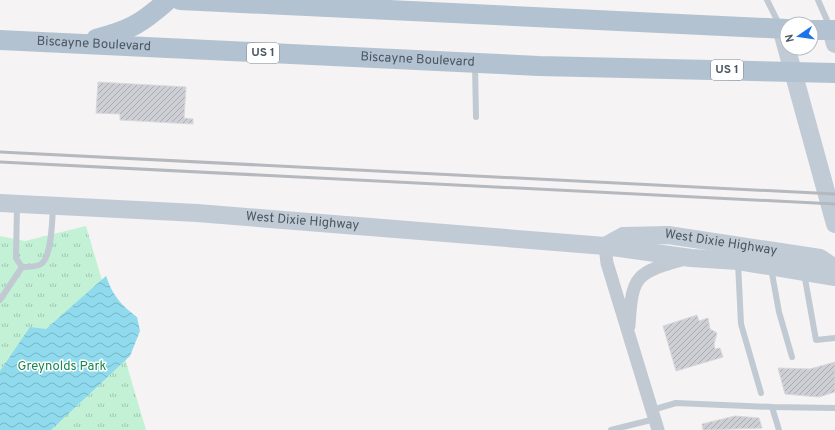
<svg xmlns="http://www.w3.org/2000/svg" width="835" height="430" viewBox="0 0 835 430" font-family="Overpass,sans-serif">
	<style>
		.park { fill: url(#park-tufts) }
		.water { fill: url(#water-waves) }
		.building { fill: url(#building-hatch); stroke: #d7d9de }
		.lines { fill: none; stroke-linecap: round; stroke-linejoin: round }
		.lane { stroke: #c1cad2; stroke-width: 6 }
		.street { stroke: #c1cad2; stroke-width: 13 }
		.secondary { stroke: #c1cbd6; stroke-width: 18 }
		.primary { stroke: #b3c2d1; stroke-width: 20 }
		.rail { stroke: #b5b8bd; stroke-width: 3 }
		.labels { text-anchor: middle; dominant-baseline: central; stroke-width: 3; stroke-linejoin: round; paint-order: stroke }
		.shield { fill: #fff; stroke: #808990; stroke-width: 1 }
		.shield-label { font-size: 12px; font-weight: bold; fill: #4a5661 }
		.street-label { font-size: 13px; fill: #4a5661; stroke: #fff }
		.park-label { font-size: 13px; fill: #17864f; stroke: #fff }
	</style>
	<defs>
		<pattern id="park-tufts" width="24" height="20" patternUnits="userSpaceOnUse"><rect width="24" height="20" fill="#c3f1d5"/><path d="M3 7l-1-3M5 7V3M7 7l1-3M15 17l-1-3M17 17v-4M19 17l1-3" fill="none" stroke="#a0c6b0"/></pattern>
		<pattern id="water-waves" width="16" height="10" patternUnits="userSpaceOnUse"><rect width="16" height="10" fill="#90daee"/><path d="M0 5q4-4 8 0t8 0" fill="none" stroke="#78b4c4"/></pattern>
		<pattern id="building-hatch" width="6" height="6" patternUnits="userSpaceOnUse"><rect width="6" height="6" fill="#cdcfd5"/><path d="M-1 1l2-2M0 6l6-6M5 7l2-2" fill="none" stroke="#a8abb0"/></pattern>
	</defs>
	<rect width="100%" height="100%" fill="#f5f3f3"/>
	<polygon class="park" points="86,226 146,430 0,430 0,236 25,241"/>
	<path class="water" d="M106,276c7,20 15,29 31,41l3,14 -10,25 -79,74h-51v-59l30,-44 16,2z"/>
	<g class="building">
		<polygon points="98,82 186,87 184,118 193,119 193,124 120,120 120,114 96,113"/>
		<polygon points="697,315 699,321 708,318 710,329 717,333 714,344 715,349 720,348 723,357 676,371 663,326"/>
		<polygon points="835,362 835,392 819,397 785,394 778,368 810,369"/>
		<polygon points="735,416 759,418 762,428 703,430 702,424"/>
	</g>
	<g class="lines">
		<g class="lane">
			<polyline points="767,0 780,26"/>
			<polyline points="818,0 830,27"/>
			<polyline points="475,65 476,117"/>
			<path d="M17,205l-1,53 6,9c6,0 14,0 19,-3 11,-7 11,-44 12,-56"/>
			<polyline points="738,263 741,324 761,393"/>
			<polyline points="771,268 779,312 792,357"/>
			<polyline points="804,273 816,340 835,338"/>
			<polyline points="0,300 22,267"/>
			<polyline points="772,407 779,430"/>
			<polyline points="652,410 676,403 772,407 835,408"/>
			<polyline points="611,430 655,419"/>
		</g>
		<g class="street">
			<polyline points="605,246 607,263 658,430"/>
			<path d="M629,326c3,-52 7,-53 56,-67"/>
		</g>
		<g class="secondary">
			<polyline points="781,28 835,224"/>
			<polyline points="831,30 835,44"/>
			<path id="s1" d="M0,203l197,10 408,33 86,12 47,3 97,16"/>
			<path id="s2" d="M605,246l18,-10 45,-1 152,23 15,10"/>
		</g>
		<g class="primary">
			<polyline points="180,0 787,29"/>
			<polyline points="811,30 835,30"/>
			<path d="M96,39c34,-9 45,-15 72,-39"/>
			<path id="s3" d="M0,40l539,26 296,7"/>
		</g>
		<g class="rail">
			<polyline points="0,152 835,194"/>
			<polyline points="0,162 835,204"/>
		</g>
	</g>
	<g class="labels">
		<g class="shield">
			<rect x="247" y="43" width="32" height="20" rx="3"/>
			<rect x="711" y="60" width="32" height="20" rx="3"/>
		</g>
		<g class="shield-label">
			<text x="263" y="53">US 1</text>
			<text x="727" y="70">US 1</text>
		</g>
		<g class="street-label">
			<text stroke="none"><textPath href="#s3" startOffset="94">Biscayne Boulevard</textPath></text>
			<text stroke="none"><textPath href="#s3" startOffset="418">Biscayne Boulevard</textPath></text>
			<text stroke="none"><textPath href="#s1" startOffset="303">West Dixie Highway</textPath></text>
			<text stroke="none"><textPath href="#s2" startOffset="119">West Dixie Highway</textPath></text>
		</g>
		<g class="park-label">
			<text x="62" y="367">Greynolds Park</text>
		</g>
	</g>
	<g transform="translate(799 36) rotate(257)"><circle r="19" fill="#ffffff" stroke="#b7bbc0"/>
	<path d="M0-3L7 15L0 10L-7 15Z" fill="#1a73e8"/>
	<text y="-6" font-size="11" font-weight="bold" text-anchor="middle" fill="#4a5661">N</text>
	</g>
</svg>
